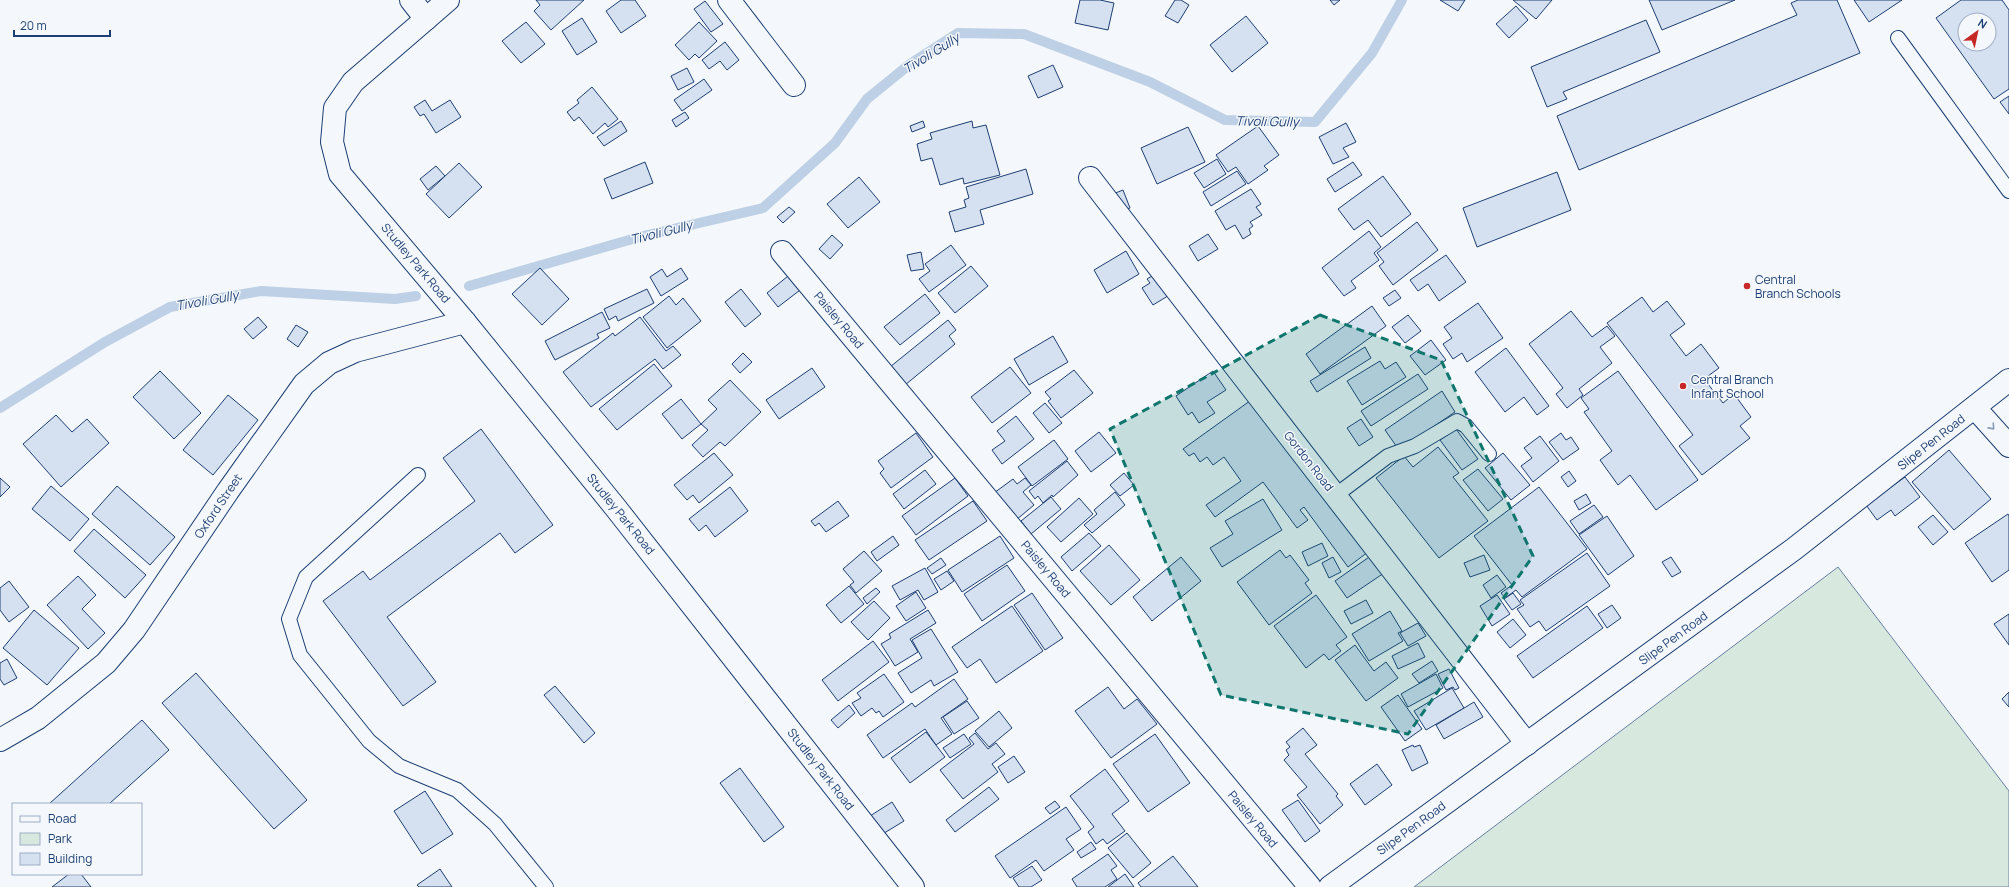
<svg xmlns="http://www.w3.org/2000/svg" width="2009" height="887" viewBox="0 0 2009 887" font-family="Manrope,sans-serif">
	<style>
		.green { fill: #d7e8df; stroke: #687fa3 }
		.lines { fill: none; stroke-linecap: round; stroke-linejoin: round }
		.stream { stroke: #bed0e5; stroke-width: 10 }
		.building { fill: #d5e0f0; stroke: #1d3f73; fill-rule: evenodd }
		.service-casing { stroke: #1d3f73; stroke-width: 16 }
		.minor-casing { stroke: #1d3f73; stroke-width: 24 }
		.tertiary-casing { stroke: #1d3f73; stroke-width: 24 }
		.service { stroke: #f4f7fb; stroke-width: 14 }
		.minor { stroke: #f4f7fb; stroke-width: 22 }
		.tertiary { stroke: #f4f7fb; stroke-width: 22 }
		.oneway { stroke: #889bb7 }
		.marked { fill: #0f766e; fill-opacity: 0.2; stroke: #0f766e; stroke-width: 3; stroke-dasharray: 8 5; stroke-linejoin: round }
		.poi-dot { fill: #c62828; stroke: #f4f7fb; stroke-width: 1.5 }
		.labels { text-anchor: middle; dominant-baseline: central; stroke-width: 3; stroke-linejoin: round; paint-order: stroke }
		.street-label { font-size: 12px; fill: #1d3f73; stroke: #f4f7fb }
		.poi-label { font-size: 12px; fill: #1d3f73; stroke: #f4f7fb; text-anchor: start }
		.water-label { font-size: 13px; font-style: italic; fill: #1d3f73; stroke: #f4f7fb }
	</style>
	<rect width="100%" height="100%" fill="#f4f7fb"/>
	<polygon class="green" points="1838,567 2009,791 2009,887 1414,887"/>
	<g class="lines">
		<g class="stream">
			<polyline points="469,286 643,236 763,208 835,143 867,99 910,64 958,33 1024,34 1150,82 1225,120 1315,122 1372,53 1402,0"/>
			<polyline points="0,408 105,342 170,307 261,291 395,299 416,296"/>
		</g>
	</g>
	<g class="building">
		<polygon points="536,0 584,0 551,30 534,11 540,5"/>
		<polygon points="621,0 635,0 646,16 621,33 606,11"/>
		<polygon points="1080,0 1100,0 1114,3 1108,30 1075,23"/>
		<polygon points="1175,0 1181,0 1189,5 1178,23 1165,16"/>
		<polygon points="1330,0 1340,0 1334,5"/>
		<polygon points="1440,0 1465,0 1458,11"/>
		<polygon points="1513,0 1552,0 1536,19"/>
		<polygon points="1649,0 1735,0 1662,30"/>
		<polygon points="1798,0 1837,0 1860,53 1579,170 1557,116 1797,15 1791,3"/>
		<polygon points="1854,0 1902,0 1869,22"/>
		<path d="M1961,0h41l7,10v79l-15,10 -58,-81zM1965,20h24v24h-24z"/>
		<polygon points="705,1 723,24 711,32 694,9"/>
		<polygon points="1516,6 1528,20 1509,38 1496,24"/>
		<polygon points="1246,16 1268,43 1232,72 1210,45"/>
		<polygon points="582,18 597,42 577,55 562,31"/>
		<polygon points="1646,20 1660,52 1563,92 1567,99 1547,107 1531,67"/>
		<polygon points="526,22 545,44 521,63 502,41"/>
		<polygon points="699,22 717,41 699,58 695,54 689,60 675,45"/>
		<polygon points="725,42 739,60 727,70 720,61 709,69 702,60"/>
		<polygon points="1053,65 1063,87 1038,98 1028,76"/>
		<polygon points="687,68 694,82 678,90 671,76"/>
		<polygon points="704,79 712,90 682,111 674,100"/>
		<polygon points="592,87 618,119 608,127 605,123 593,134 579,117 574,121 567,112 579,103 577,100"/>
		<polygon points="2009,96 2009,114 2000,102"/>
		<polygon points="425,100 432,111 450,100 461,117 436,133 424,114 420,116 414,107"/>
		<polygon points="685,112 689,118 676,127 672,120"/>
		<polygon points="621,121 627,131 604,146 597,137"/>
		<polygon points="923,121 925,127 912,132 910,126"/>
		<polygon points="972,121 973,128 986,125 1000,175 964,184 963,178 940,185 932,158 921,161 917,144 932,139 930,133"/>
		<polygon points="1346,123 1356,142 1343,148 1349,157 1333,164 1319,137"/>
		<polygon points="1258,126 1279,155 1264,166 1268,170 1248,184 1236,167 1228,172 1216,155"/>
		<polygon points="1188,127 1205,162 1157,184 1141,148"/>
		<polygon points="1217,159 1226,174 1204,188 1194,173"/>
		<polygon points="645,162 653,183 612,199 604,179"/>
		<polygon points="1353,162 1362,175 1335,192 1327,179"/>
		<polygon points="459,163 482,187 449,218 426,194"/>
		<polygon points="436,166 445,176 428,190 420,179"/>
		<polygon points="1026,169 1033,194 980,210 984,224 955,232 949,212 966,207 964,200 969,198 966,187"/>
		<polygon points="1237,171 1246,184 1211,206 1203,192"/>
		<polygon points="1557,172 1571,210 1477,247 1463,208"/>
		<polygon points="1383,176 1411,214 1381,237 1368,220 1354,230 1338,209"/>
		<polygon points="859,177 880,202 848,228 827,204"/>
		<polygon points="1251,189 1261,204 1256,207 1262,215 1250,222 1253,226 1249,229 1251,234 1243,239 1235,225 1226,230 1215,211"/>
		<polygon points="1123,190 1130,208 1120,212 1113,194"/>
		<polygon points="789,207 795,212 783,223 777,217"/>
		<polygon points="1417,222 1438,250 1393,285 1379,266 1384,262 1377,253"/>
		<polygon points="1369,231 1381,247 1374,253 1379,260 1351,281 1356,288 1344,296 1322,268"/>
		<polygon points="1208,234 1218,249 1198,261 1189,246"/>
		<polygon points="832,235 843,245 830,259 819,249"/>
		<polygon points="951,245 966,265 929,292 919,279 930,271 925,264"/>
		<polygon points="1126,251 1139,274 1107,293 1094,270"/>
		<polygon points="921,252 924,269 911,271 907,255"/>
		<polygon points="1446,255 1466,282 1439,301 1428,284 1418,291 1410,280"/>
		<polygon points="971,266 988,286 955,313 938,293"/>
		<polygon points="540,268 569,299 542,325 512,294"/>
		<polygon points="681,268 688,279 661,296 650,277 662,269 667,277"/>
		<polygon points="793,272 804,287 778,307 767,293"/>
		<polygon points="1157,273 1171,294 1153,305 1142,288 1150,283 1147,279"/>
		<polygon points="647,289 654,303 618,321 616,316 609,320 604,309"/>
		<polygon points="741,289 761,314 745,327 725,302"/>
		<polygon points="1395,290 1401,298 1389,306 1383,298"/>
		<polygon points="925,294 940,313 900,345 884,327"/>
		<polygon points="669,296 676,305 683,298 701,321 667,348 643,317"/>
		<polygon points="1642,297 1653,312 1667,301 1685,324 1670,335 1686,356 1701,344 1719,368 1704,379 1723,403 1734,394 1751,417 1740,426 1750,438 1702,475 1679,446 1693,435 1607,323"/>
		<polygon points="1478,303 1503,338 1467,362 1462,353 1453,359 1443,344 1452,338 1444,327"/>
		<polygon points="1372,306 1386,326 1320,374 1306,354"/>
		<polygon points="1571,311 1592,337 1607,326 1615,336 1600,347 1612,363 1579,389 1583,395 1567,408 1556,394 1563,388 1529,344"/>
		<polygon points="602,312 610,328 597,334 599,338 555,360 545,341"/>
		<polygon points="1408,315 1421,331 1405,343 1392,327"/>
		<polygon points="258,317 267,327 253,339 244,329"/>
		<polygon points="640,317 666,351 673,346 681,355 663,369 655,359 591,407 563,372 613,333 615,336"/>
		<polygon points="948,320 956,330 949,336 955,344 905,385 890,367"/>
		<polygon points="296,325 308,332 298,347 287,339"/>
		<polygon points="1053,336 1068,362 1029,385 1014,359"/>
		<polygon points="1431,340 1446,360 1425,375 1410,356"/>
		<polygon points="1365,347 1371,358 1317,392 1310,381"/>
		<polygon points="1506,348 1549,406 1537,415 1524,397 1505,412 1475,372"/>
		<polygon points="743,353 752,362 740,373 732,364"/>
		<polygon points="1380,361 1385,369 1396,362 1406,377 1362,405 1347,381"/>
		<polygon points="654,364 672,386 617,430 599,409"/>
		<polygon points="1010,367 1031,393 992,423 971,397"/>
		<polygon points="812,368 825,387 779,419 766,400"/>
		<polygon points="1074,370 1093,393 1061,418 1048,401 1051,399 1045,392"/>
		<polygon points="160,371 201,413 174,439 133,397"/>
		<polygon points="1213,371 1226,390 1207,402 1215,413 1199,423 1192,412 1188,415 1176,396"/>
		<polygon points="1618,371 1698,480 1656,510 1630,475 1618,485 1600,460 1612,451 1584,412 1589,409 1581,398"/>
		<polygon points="1418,374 1428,389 1371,426 1361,411"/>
		<polygon points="730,380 761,412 725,446 720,442 703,457 692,445 708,430 701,424 717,409 708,400"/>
		<polygon points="1442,391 1455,412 1399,450 1385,430"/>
		<polygon points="228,395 258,420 213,475 183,450"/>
		<polygon points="1254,398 1368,552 1348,567 1304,507 1300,510 1308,520 1297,528 1263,482 1215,517 1206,505 1241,481 1224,457 1213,465 1207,457 1200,462 1194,453 1189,456 1183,449"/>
		<polygon points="681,399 701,424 682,439 662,414"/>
		<polygon points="1045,403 1062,423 1049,433 1033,413"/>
		<polygon points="56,415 72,432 87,419 109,443 61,487 23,444"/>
		<polygon points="1016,416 1034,439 1002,464 992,450 1005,441 997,431"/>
		<polygon points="1361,419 1373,437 1359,446 1347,428"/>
		<polygon points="481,429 553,525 515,553 500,533 387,617 436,682 403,706 323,601 363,571 370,580 475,501 443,458"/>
		<polygon points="1456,429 1478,459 1462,470 1440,440"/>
		<polygon points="1099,432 1116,453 1091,472 1075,451"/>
		<polygon points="916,433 933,457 891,488 880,473 884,469 878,461"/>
		<polygon points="1561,433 1566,440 1571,437 1579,449 1563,460 1549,442"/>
		<polygon points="1540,436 1559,461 1533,482 1521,466 1532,458 1524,448"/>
		<polygon points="1054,440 1068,459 1032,486 1018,467"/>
		<polygon points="1438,447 1459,473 1453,477 1488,521 1439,558 1376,478 1404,456 1413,467"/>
		<polygon points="1949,450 1991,499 1954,530 1912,482"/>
		<polygon points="714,453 733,475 699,503 693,495 687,500 674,485"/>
		<polygon points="1503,453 1530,485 1511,500 1485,468"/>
		<polygon points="1067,461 1078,475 1053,497 1052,495 1043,503 1038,496 1035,499 1029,491"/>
		<polygon points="1478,469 1503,499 1488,511 1463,480"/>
		<polygon points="925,470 936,484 904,509 893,494"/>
		<polygon points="1569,471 1576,481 1568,487 1561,477"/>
		<polygon points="1124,473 1134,485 1120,496 1110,485"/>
		<polygon points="1905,477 1920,497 1895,516 1891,510 1877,520 1866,505"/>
		<polygon points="0,478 10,487 0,497"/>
		<polygon points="955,478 968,496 916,535 902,516"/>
		<polygon points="1025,478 1031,485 1023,492 1034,505 1016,520 994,493 1013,479 1017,484"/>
		<polygon points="51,486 89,519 70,541 32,509"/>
		<polygon points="117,486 175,537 150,565 92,514"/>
		<polygon points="730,487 748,511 715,537 706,525 699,531 689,519"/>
		<polygon points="1539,487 1587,549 1522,597 1516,590 1505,598 1501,593 1512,585 1474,536"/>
		<polygon points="1115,492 1125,505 1092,533 1084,525 1097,514 1094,510"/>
		<polygon points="1586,494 1591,503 1579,510 1574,501"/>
		<polygon points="1051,497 1061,509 1031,534 1021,521"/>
		<polygon points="1079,498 1093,514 1061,542 1047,527"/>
		<polygon points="1263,499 1282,530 1222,567 1210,548 1233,534 1225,521"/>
		<polygon points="838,501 849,516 826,532 819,523 815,526 811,521"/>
		<polygon points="973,501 987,521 929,560 915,540"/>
		<polygon points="1594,505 1603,517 1579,534 1570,521"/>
		<polygon points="2008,514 2009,516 2009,570 1992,582 1965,543"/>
		<polygon points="1933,515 1948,532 1933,545 1918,527"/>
		<polygon points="1607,516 1634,556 1608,575 1579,535"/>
		<polygon points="94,529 146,575 125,598 74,551"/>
		<polygon points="1089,533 1101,546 1072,571 1061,557"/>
		<polygon points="893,536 899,545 877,561 871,552"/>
		<polygon points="1000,536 1014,558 962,592 948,570"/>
		<polygon points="1322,543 1328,556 1308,566 1302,552"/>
		<polygon points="1109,545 1140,580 1111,605 1080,571"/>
		<polygon points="1280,550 1286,558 1290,555 1309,580 1305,583 1312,593 1269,625 1237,582"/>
		<polygon points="864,551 882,571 856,593 850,585 854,582 843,569"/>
		<polygon points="1587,553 1610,586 1546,631 1539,621 1530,627 1517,609 1524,605 1520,600"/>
		<polygon points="1372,555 1384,573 1347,598 1335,581"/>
		<polygon points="1484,555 1490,570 1470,577 1464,563"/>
		<polygon points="1181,557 1201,581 1152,621 1133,597"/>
		<polygon points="1333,557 1341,572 1329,578 1322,563"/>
		<polygon points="1671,557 1681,572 1672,577 1662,562"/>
		<polygon points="941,558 946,565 932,574 927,568"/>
		<polygon points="1007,565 1025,591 982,621 964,594"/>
		<polygon points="925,568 938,592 924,600 918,590 900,600 892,586"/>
		<polygon points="947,571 954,581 941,590 934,579"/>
		<polygon points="1497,575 1506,587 1491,598 1483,585"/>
		<polygon points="78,576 96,595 82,609 105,633 88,649 47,605"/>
		<polygon points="9,581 29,607 9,622 0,610 0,588"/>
		<polygon points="849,586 864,604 841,623 826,605"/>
		<polygon points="876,588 880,592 867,604 863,598"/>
		<polygon points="916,592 926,608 906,621 896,606"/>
		<polygon points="1032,593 1063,638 1045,650 1014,605"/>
		<polygon points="1513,593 1521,604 1512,610 1504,599"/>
		<polygon points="1316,595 1347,637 1336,645 1341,651 1329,660 1324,654 1306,668 1274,626"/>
		<polygon points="1497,595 1510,614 1492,626 1480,606"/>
		<polygon points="1366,600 1373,613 1351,624 1344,611"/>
		<polygon points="874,601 890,618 868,640 851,622"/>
		<polygon points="1612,605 1621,618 1607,628 1598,614"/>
		<polygon points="1012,606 1043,651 996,683 980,659 967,668 952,647"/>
		<polygon points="1587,606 1603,628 1533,678 1517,656"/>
		<polygon points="34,610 79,648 47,685 3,648"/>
		<polygon points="928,610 936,623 910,639 918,652 895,666 881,644 891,638 889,634"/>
		<polygon points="1390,611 1402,631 1398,633 1403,641 1369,661 1352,634"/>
		<polygon points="2009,614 2009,645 1994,624"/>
		<polygon points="1513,619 1526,635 1510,648 1497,632"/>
		<polygon points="1418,623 1426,636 1408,646 1400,633"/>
		<polygon points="931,629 958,672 934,686 931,680 911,693 898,673 922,658 912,640"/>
		<polygon points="873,641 889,662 838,701 822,680"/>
		<polygon points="1418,643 1425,657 1398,669 1392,656"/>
		<polygon points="1355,645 1374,671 1386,662 1398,678 1366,701 1335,660"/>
		<polygon points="7,659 17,678 4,685 0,679 0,663"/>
		<polygon points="1432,661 1438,671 1419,683 1412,674"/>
		<polygon points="1449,669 1459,688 1455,690 1453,687 1446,690 1438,674"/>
		<polygon points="196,673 307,800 274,829 162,703"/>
		<polygon points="884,674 904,702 883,717 879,711 876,713 872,708 861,716 852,703 861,698 857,693"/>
		<polygon points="1436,674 1443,688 1408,707 1401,694"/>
		<polygon points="954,679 968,699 941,718 952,734 936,745 925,729 883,758 867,735 912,703 915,707"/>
		<polygon points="555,686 595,733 584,743 544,695"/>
		<polygon points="1108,687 1124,709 1137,699 1157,724 1111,758 1075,711"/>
		<polygon points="1452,688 1464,708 1426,730 1414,711"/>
		<polygon points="2009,692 2009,707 2002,699"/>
		<polygon points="1398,695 1422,729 1405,741 1381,707"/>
		<polygon points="967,701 979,718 954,734 943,717"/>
		<polygon points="1474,702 1483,717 1444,739 1436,725"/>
		<polygon points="849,705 855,713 838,728 831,720"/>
		<polygon points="999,711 1012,728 989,747 975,731"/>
		<polygon points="142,720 169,750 109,804 49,804"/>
		<polygon points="1303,728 1317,745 1305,754 1338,794 1336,796 1343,805 1320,824 1297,795 1307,787 1284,760 1289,755 1286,750 1290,747 1286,742"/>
		<polygon points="926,732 945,757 910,783 891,758"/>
		<polygon points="975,733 988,749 996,743 1005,754 992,764 998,772 963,799 940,770 974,744 969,738"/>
		<polygon points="964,734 971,744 950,758 943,748"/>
		<polygon points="1155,734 1190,783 1148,812 1113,764"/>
		<polygon points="1413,745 1414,747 1420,745 1428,763 1412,771 1402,750"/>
		<polygon points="1014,756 1025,772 1008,783 998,767"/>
		<polygon points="1377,764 1392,785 1365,805 1350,784"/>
		<polygon points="740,768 784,827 764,842 720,783"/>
		<polygon points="1105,769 1129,801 1112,814 1125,831 1107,844 1103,839 1096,844 1088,832 1094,827 1070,796"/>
		<polygon points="989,787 999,799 955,832 946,820"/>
		<polygon points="425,791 453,834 422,854 394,811"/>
		<polygon points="1298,800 1320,831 1305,842 1282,810"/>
		<polygon points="1055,801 1060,807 1050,814 1045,808"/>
		<polygon points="892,802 904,821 881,835 870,816"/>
		<polygon points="1066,807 1081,829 1066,839 1074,850 1044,871 1036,860 1010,878 995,856"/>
		<polygon points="1127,833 1151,863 1133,878 1108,848"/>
		<polygon points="1091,842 1096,849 1081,858 1077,852"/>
		<polygon points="1108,854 1117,866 1111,870 1117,879 1105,887 1077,887 1072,879"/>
		<polygon points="1173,856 1198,887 1141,887 1138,883"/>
		<polygon points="1032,866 1042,880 1031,887 1019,887 1013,878"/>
		<polygon points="440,869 452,887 419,887 417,885"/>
		<polygon points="69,874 81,874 91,887 52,887"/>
		<polygon points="1125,874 1134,887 1108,887"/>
	</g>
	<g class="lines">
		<g class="service-casing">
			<g id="service">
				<polyline points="1898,38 2009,191"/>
				<polyline points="418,475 306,577 289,619 300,655 369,741 399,766 457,790 495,824 546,887"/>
				<polyline points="1336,495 1388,456 1415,446 1457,421 1466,426 1489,454"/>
			</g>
		</g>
		<g class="minor-casing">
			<g id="minor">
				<polyline points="411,0 426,19"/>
				<polyline points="448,0 353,82 335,108 332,142 340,174 465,322 615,507 913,887"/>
				<polyline points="729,0 794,85"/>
				<polyline points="1090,178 1527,744"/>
				<polyline points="782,252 1310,887"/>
				<polyline points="1975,408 2009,446"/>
				<polyline points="0,740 38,718 106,663 134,630 228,491 304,384 329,363 355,351 465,322"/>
			</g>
		</g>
		<g class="tertiary-casing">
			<polyline id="tertiary" points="1330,887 1794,549 2009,380"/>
		</g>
		<use href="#service" class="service"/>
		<use href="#minor" class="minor"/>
		<use href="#tertiary" class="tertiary"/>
	</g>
	<defs><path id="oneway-chevron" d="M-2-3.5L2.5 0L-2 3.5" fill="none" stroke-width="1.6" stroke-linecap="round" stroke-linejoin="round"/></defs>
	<use class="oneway" href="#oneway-chevron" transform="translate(1992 427) rotate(48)"/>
	<path class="marked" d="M1320,315l121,45 92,196 -125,178 -187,-39 -111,-266z"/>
	<g class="poi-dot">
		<circle cx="1747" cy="286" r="4"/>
		<circle cx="1683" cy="386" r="4"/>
	</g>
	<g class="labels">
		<g class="street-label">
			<text transform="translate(416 263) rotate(50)">Studley Park Road</text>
			<text transform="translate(839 320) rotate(50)">Paisley Road</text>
			<text transform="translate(1931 442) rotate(-38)">Slipe Pen Road</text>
			<text transform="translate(1309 461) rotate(52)">Gordon Road</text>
			<text transform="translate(218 506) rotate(-56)">Oxford Street</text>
			<text transform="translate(621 514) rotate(51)">Studley Park Road</text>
			<text transform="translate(1046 569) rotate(50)">Paisley Road</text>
			<text transform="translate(1673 638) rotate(-36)">Slipe Pen Road</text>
			<text transform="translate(821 769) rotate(52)">Studley Park Road</text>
			<text transform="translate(1253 819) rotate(50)">Paisley Road</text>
			<text transform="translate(1411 828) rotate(-36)">Slipe Pen Road</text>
		</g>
		<g class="poi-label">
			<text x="1755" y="279">Central<tspan x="1755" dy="14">Branch Schools</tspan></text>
			<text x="1691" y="379">Central Branch<tspan x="1691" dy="14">Infant School</tspan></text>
		</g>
		<g class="water-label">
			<text transform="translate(931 53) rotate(-32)">Tivoli Gully</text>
			<text transform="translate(1267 121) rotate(1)">Tivoli Gully</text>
			<text transform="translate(661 232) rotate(-14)">Tivoli Gully</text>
			<text transform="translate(207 300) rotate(-10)">Tivoli Gully</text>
		</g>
	</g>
	<rect x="12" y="803" width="130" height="72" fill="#f4f7fb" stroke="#9eadc5"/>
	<rect x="20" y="816" width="20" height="6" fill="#f4f7fb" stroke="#9eadc5"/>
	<text x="48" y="823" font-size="12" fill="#1d3f73">Road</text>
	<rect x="20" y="833" width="20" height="12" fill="#d7e8df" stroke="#9eadc5"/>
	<text x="48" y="843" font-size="12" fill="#1d3f73">Park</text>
	<rect x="20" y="853" width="20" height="12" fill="#d5e0f0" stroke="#9eadc5"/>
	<text x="48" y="863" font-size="12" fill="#1d3f73">Building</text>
	<g transform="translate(1977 32) rotate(33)"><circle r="19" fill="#f4f7fb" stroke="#9eadc5"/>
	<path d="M0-3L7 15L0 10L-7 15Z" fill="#c62828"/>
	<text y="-6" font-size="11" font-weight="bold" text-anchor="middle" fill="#1d3f73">N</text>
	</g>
	<path d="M14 30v6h96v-6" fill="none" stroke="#1d3f73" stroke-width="2"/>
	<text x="20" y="30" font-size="12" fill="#1d3f73" stroke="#f4f7fb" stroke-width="3" paint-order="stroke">20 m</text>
</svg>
